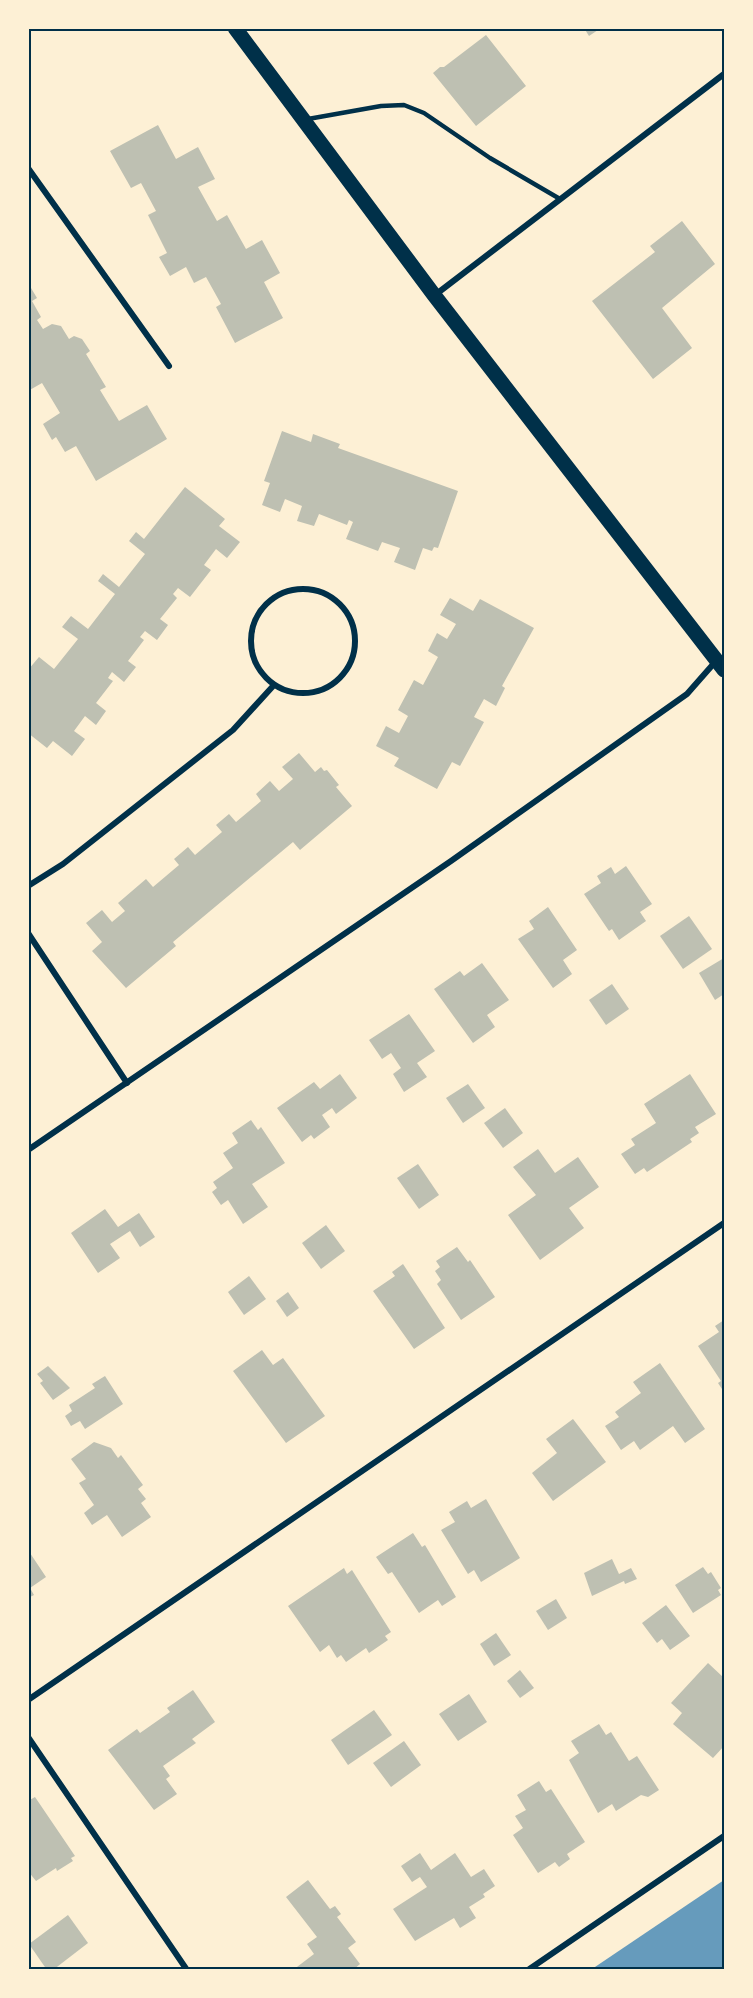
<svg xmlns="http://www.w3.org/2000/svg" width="753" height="1998" viewBox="0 0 753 1998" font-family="Jost,sans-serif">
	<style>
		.water { fill: #669bbc }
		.building { fill: #bec0b2 }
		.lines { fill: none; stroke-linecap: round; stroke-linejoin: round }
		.service { stroke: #003049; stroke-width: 4.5 }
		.minor { stroke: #003049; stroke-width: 6 }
		.primary { stroke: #003049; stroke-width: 15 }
		.neatline { fill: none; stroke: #003049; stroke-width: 2 }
	</style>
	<rect width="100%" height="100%" fill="#fdf0d5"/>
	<polygon class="water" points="724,1880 724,1969 592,1969"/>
	<g class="building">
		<polygon points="584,28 601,28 589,36"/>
		<polygon points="486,35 526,86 476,126 433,73 440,67 444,67"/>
		<polygon points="158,125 176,159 198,147 215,179 198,187 217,221 227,215 246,249 262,240 280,273 264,282 283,318 235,343 216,307 221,304 206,277 194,283 186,267 170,276 159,257 167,253 148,215 156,211 141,183 131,188 110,151"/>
		<polygon points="682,221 715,264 662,308 692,348 653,379 592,301 655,252 650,246"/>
		<polygon points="28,283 37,298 32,301 41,317 37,320 43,329 52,324 61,326 69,339 74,336 82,339 90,351 86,354 106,387 100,390 119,421 147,405 167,439 96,481 76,446 65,452 56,437 52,440 43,424 60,413 42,383 28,391"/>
		<polygon points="282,431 311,442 313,434 340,444 338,448 458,491 438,548 434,547 432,551 423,548 415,570 394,562 400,548 382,542 378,551 346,539 353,522 349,520 347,525 319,514 314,526 297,521 302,506 285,499 280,512 262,505 270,483 264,481"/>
		<polygon points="185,487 225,519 219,526 240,542 227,558 216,549 204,565 211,570 190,597 178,588 173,594 177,598 160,619 168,625 157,640 145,631 140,637 144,640 128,661 136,667 124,682 112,672 108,678 113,681 96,703 106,711 96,725 85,716 74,731 85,739 72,756 53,741 47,748 28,733 28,670 39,657 54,669 78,639 62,627 71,616 88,629 115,594 98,581 103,574 119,587 145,554 129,541 136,532 144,539"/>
		<polygon points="450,598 473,611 480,599 534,628 502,686 505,688 496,706 484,699 474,717 484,722 460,766 452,762 437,789 394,766 399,758 376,746 386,726 399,733 408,716 398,710 414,680 423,685 438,657 428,651 437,633 447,639 456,624 440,615"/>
		<polygon points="299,753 315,772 321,767 324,771 327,770 339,785 336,787 352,806 300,850 293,842 173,942 176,946 126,988 92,951 102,942 86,923 102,910 112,922 125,911 118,903 146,879 153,887 179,865 174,859 188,847 195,855 222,832 216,825 229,814 236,822 261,801 256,794 270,781 279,791 293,779 282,767"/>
		<polygon points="626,866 652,904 640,912 646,921 619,940 612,929 609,931 584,894 601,883 597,876 611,867 615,874"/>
		<polygon points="548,907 577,950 563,960 572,974 553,988 518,939 534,929 529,921"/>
		<polygon points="689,916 712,949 683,969 660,936"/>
		<polygon points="724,958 724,994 715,1000 699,973"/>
		<polygon points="482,963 509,1000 487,1015 495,1027 473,1043 434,989 460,971 464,976"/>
		<polygon points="612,984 629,1009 606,1025 589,1000"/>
		<polygon points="409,1014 435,1051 417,1063 427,1077 404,1092 393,1074 401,1068 391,1053 382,1059 369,1040"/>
		<polygon points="340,1074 357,1098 336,1114 332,1108 322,1115 330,1127 314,1139 311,1135 302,1142 277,1108 314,1082 320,1089"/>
		<polygon points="690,1074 716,1114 695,1127 699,1133 690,1139 692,1142 647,1172 644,1168 635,1174 621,1154 635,1145 631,1139 656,1123 644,1104"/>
		<polygon points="468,1084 485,1108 463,1123 446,1098"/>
		<polygon points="505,1108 523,1133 503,1148 484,1123"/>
		<polygon points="251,1120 258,1130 261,1127 285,1163 252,1184 268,1207 243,1224 228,1200 221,1205 212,1192 217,1188 213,1182 233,1168 223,1153 238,1143 232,1133"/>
		<polygon points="538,1149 555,1173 578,1157 599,1187 569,1208 584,1228 540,1260 508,1215 536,1195 513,1167"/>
		<polygon points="418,1164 439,1195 419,1209 397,1178"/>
		<polygon points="105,1209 118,1227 139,1213 155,1237 140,1247 130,1231 110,1244 120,1258 98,1273 71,1233"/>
		<polygon points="326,1225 345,1251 321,1269 302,1243"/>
		<polygon points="457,1247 468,1262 470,1260 495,1297 461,1320 437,1284 441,1280 435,1271 440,1267 436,1261"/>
		<polygon points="403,1264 445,1328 414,1349 373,1291 395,1276 392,1272"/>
		<polygon points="249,1276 266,1299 244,1315 228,1292"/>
		<polygon points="288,1292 299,1308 287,1317 276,1301"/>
		<polygon points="724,1320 724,1392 718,1383 721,1381 698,1346 719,1332 715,1326"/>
		<polygon points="262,1350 273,1365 283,1358 325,1416 286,1443 233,1371"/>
		<polygon points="660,1363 705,1429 685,1443 673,1426 640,1450 634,1441 621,1450 605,1426 619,1417 615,1412 641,1393 633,1382"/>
		<polygon points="48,1366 70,1388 53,1400 40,1383 43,1381 37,1374"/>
		<polygon points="105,1376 123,1404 85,1429 80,1421 71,1426 65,1416 72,1411 69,1405 95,1388 92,1384"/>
		<polygon points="573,1419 606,1462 553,1501 532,1473 557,1453 546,1439"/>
		<polygon points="94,1442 111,1448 118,1458 121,1455 143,1485 138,1489 146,1499 141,1503 151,1517 122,1537 107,1515 92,1525 84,1513 94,1505 79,1483 86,1479 71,1459"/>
		<polygon points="486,1499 520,1558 481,1582 474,1570 468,1574 441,1530 455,1522 449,1512 467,1501 471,1508"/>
		<polygon points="413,1533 422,1547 425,1545 456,1597 442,1606 438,1600 419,1613 392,1572 388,1574 376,1557"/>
		<polygon points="28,1550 46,1577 30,1588 34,1595 28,1598"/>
		<polygon points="612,1559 619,1574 631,1568 637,1579 625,1584 624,1581 592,1596 584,1573"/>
		<polygon points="703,1567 708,1574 711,1572 721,1588 718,1590 721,1595 693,1613 675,1585"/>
		<polygon points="344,1568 347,1574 352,1570 391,1632 385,1636 388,1640 369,1653 366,1648 346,1662 341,1655 337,1658 329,1645 320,1652 288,1606"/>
		<polygon points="556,1599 567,1618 548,1630 536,1611"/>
		<polygon points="666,1605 690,1636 670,1650 662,1639 657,1643 642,1623"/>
		<polygon points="496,1633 511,1655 494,1666 480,1644"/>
		<polygon points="708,1663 724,1678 724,1746 713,1758 673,1724 682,1713 671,1703"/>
		<polygon points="520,1670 534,1688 520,1698 507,1681"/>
		<polygon points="193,1690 215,1722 192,1739 196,1743 163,1766 170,1776 166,1779 177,1794 154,1810 108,1750 137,1729 140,1733 170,1712 167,1708"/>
		<polygon points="469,1694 487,1722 458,1741 439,1714"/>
		<polygon points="374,1710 392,1735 348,1765 331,1740"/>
		<polygon points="599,1724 606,1735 611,1732 629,1761 637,1756 659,1790 648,1797 641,1795 616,1811 612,1804 598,1813 569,1760 579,1753 571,1741"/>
		<polygon points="404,1741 421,1765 391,1787 373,1763"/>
		<polygon points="539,1781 546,1792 551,1789 585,1842 567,1854 570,1859 559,1867 555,1862 538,1873 513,1835 523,1828 515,1816 526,1810 517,1795"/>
		<polygon points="35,1797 75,1856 71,1858 73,1861 57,1871 56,1868 36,1881 28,1871 28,1801"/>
		<polygon points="420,1853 431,1870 455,1853 471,1877 484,1869 495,1886 483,1894 485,1897 469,1907 476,1918 460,1928 454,1918 415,1941 393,1909 427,1887 420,1877 412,1882 401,1866"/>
		<polygon points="308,1880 330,1909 335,1906 341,1914 337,1917 356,1942 348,1948 360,1964 353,1970 293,1970 314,1954 307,1944 317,1937 286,1897"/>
		<polygon points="68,1915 88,1943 53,1970 47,1970 29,1944"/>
	</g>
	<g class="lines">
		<polyline class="service" points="308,119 381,106 404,105 424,113 490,158 560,199"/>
		<g class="minor">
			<polyline points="28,168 169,366"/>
			<polyline points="435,295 724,74"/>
			<circle cx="303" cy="641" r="52"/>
			<polyline points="28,886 63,864 233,730 274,685"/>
			<polyline points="28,933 127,1083"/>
			<polyline points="28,1150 451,861 687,694 716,661"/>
			<polyline points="28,1700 724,1223"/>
			<polyline points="28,1737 187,1970"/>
			<polyline points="528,1970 724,1836"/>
		</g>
		<polyline class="primary" points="235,28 434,295 724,670"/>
	</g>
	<rect width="753" height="1998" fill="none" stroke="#fdf0d5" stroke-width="60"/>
	<rect x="30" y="30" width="693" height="1938" class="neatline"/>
</svg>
